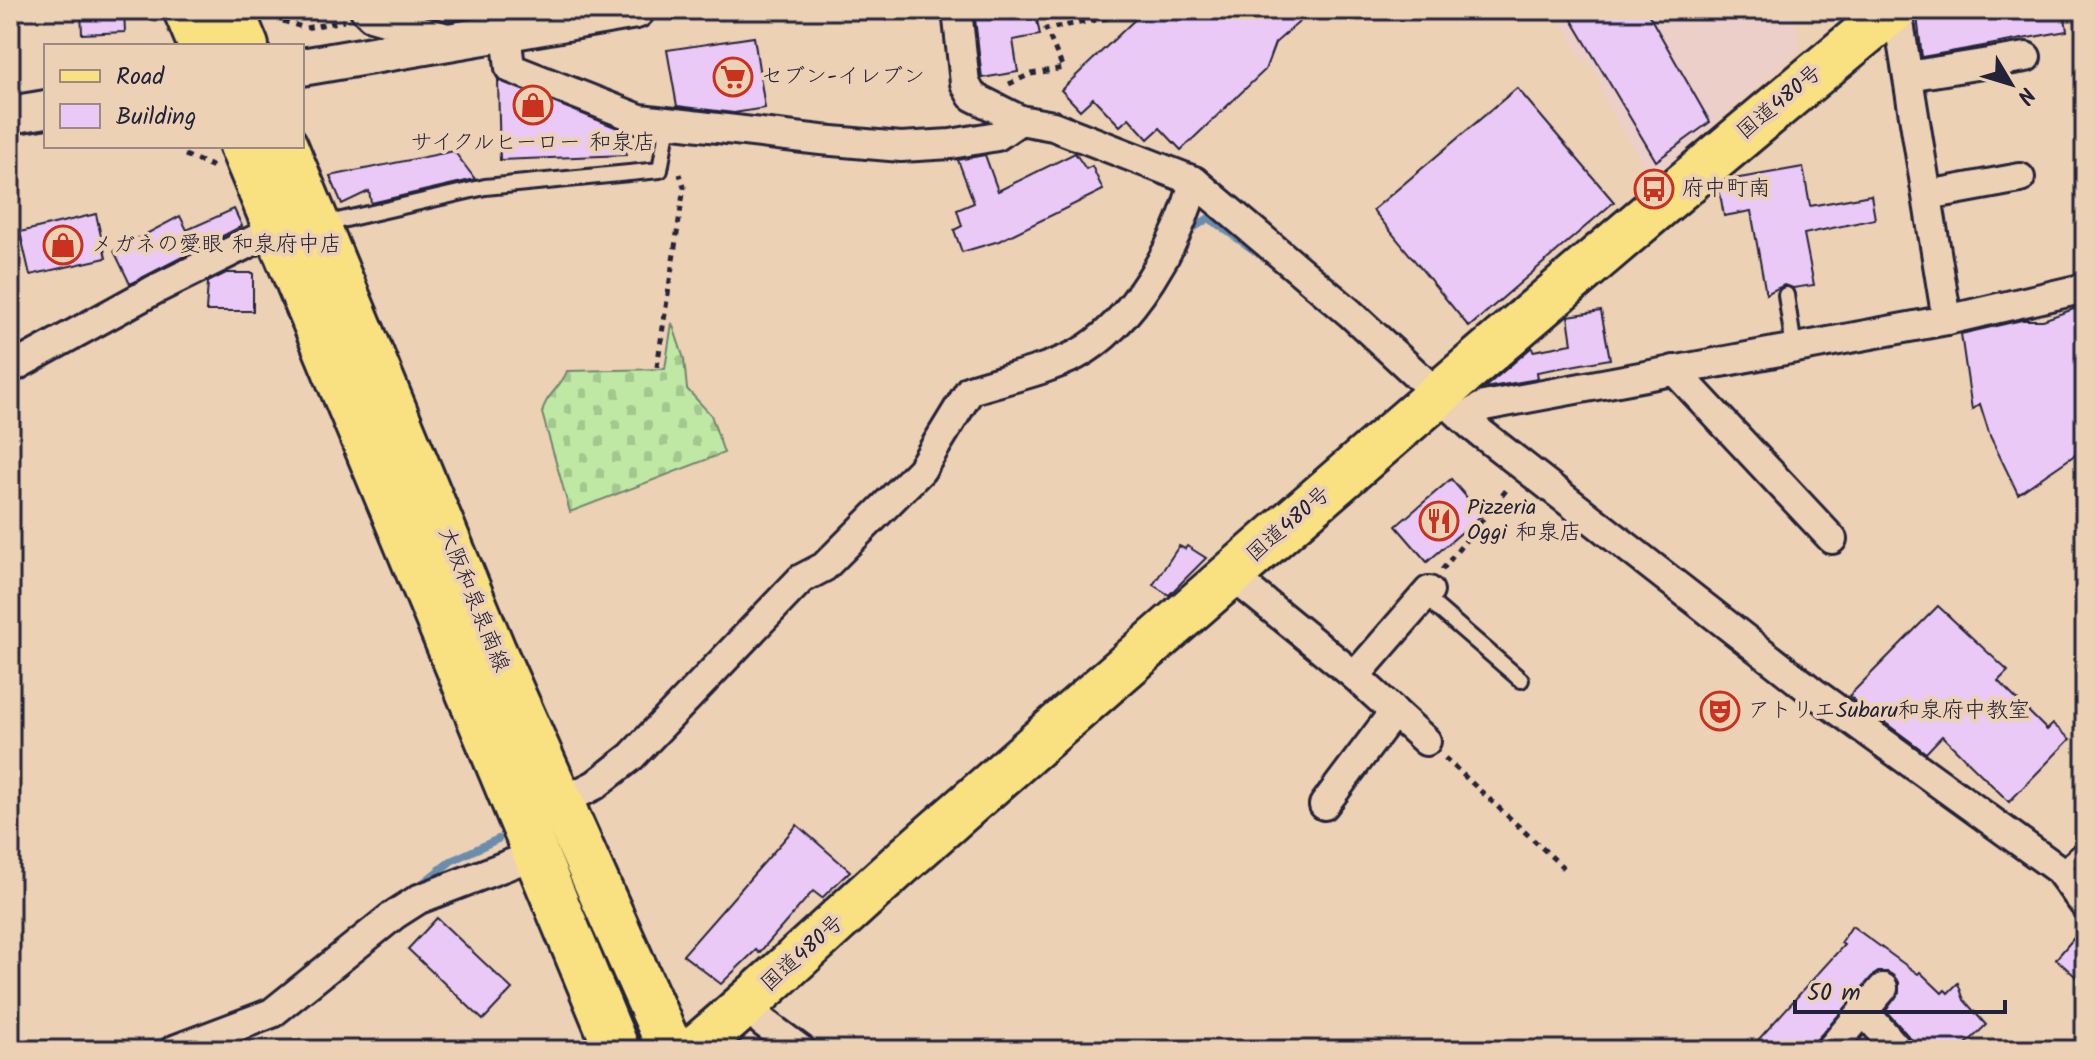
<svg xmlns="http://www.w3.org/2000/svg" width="2095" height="1060" viewBox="0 0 2095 1060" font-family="Kalam,'Klee One',sans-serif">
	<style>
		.built { fill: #eccfc8 }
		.cemetery { fill: url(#cemetery-stones); stroke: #708570; stroke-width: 2 }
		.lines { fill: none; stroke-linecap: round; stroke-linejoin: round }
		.stream { stroke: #6a8dae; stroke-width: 8 }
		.building { fill: #eac9f6; stroke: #22223b; stroke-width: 2 }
		.service-casing { stroke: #22223b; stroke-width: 20 }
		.minor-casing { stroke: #22223b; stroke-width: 34 }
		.tertiary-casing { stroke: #22223b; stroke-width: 42 }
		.primary-casing { stroke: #22223b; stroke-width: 50 }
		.trunk-casing { stroke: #22223b; stroke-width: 50 }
		.path { stroke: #22223b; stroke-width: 5; stroke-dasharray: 6 6; stroke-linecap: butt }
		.service { stroke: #edd1b4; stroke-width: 14 }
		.minor { stroke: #edd1b4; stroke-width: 28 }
		.tertiary { stroke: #edd1b4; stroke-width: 36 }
		.primary { stroke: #f9e181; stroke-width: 44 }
		.trunk { stroke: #f9e181; stroke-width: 44 }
		.labels { text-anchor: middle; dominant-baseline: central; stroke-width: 8; stroke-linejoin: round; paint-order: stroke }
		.poi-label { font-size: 22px; fill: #22223b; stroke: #edd1b4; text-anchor: start }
		.street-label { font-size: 22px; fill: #22223b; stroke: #edd1b4 }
	</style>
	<defs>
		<pattern id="cemetery-stones" width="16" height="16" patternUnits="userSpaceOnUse" patternTransform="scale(2)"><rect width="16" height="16" fill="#bfe8a4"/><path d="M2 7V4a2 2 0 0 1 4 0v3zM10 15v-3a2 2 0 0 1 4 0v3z" fill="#a4c78e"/></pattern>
	</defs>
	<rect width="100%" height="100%" fill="#edd1b4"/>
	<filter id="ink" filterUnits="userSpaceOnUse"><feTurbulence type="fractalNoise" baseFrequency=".0125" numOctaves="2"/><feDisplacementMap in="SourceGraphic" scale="16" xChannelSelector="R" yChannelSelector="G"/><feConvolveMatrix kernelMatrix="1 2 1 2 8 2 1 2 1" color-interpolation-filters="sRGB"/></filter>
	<g filter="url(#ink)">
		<polygon class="built" points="1554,10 1793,10 1801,49 1652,179 1599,89 1602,86 1587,58 1582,59"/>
		<path class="cemetery" d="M672,323l12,36 3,30 24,26 13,38 -154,59 -28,-99c3,-18 19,-25 25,-42l98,-2z"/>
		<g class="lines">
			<g class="stream">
				<polyline points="1187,232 1209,218 1258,253"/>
				<polyline points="418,887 451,861 498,839"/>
				<polyline points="10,1048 18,1050"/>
				<polyline points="109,1050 171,1040"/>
			</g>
		</g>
		<g class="building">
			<polygon points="81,10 124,10 125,32 82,34"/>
			<polygon points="974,10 1035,10 1040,35 1013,40 1018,72 982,78"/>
			<polygon points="1145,10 1313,10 1275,43 1265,70 1181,150 1160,128 1148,139 1129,118 1120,126 1093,98 1080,110 1061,90"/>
			<polygon points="1566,10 1646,10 1710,122 1656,161"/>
			<polygon points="1958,10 2064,10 2067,31 1922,57 1917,16"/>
			<polygon points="754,37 765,108 734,113 677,106 667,50"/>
			<polygon points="498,80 625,131 626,155 500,160"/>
			<polygon points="1517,88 1614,202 1469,327 1373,210"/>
			<polygon points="454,151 475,179 371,203 369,191 342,204 330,176"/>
			<polygon points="1075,153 1086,169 1092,166 1103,190 999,241 962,252 954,230 962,226 957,210 974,203 958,160 985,155 998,191"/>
			<polygon points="1803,167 1810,206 1871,195 1875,219 1804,234 1814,285 1793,288 1784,285 1766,294 1751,211 1724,216 1719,188 1728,180"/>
			<polygon points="234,209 242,226 130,284 114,251 180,216 187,230"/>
			<polygon points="96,214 106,258 30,275 20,232"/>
			<polygon points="226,273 253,273 253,311 206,311 208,282"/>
			<polygon points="2085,305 2085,448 2018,494 1990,436 1980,404 1972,410 1961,334 2022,320 2043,320"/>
			<polygon points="1601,311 1610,359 1537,372 1538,379 1484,388 1532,347 1533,351 1572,344 1568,316"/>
			<polygon points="1451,479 1482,515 1427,562 1396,526"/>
			<polygon points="1179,546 1185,549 1187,546 1206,558 1169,595 1153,585"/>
			<polygon points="1938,606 2008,671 1998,681 2047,730 2053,724 2070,739 2009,802 1942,736 1926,753 1849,696"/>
			<polygon points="797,825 850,871 822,898 813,891 759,953 756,950 721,984 683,955"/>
			<polygon points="437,918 512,989 483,1020 408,949"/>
			<polygon points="2085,925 2085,985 2056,959"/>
			<polygon points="1852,926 1918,974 1920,972 1942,993 1945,990 1948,993 1958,983 1964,1000 1986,1025 1960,1050 1915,1050 1911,1039 1886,1011 1899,992 1899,982 1887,972 1878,972 1817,1039 1813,1050 1749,1050 1844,945 1841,943"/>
		</g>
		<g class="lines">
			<g class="service-casing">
				<g id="service">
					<polyline points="320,225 485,187 660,170 668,124"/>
					<polyline points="1786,295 1794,348"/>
					<polyline points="1425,597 1521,680"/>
					<polyline points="2059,870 2085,847"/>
				</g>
			</g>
			<g class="minor-casing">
				<g id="minor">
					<polyline points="365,10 371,16 454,40"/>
					<polyline points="957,10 965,83 972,96 1020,120"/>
					<polyline points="1897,10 1947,320"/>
					<polyline points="506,32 510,68 640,119 821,140 901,147 951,144 997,136 1020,120 1053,126 1194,181 1350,313 1472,426 1813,692 2059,870 2085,905"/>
					<polyline points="1908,76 2026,57"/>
					<polyline points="1928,195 2020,178"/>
					<polyline points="10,369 154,290 277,229"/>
					<polyline points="1674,370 1832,539"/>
					<polyline points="1463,418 1484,406 1947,320 2085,288"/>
					<polyline points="1231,575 1355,676 1426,741"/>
					<polyline points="1355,676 1429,591"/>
					<path d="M561,802l34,-17 36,-28 170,-178 23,-12 97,-97 49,-80c34,-11 74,-19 106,-35 55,-29 105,-115 118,-174"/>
					<polyline points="1324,805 1394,712"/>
					<polyline points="748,1004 763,1022 801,1050"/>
					<polyline points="1863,1010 1898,1050"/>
					<polyline points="174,1050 272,1013 394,915 419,899 534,855"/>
					<polyline points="1830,1050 1883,988"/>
				</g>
			</g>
			<g class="tertiary-casing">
				<g id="tertiary">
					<polyline points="302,67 636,10"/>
					<polyline points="10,115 46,109"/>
				</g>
			</g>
			<g class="primary-casing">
				<g id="primary">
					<polyline points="186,10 201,46"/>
					<polyline points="231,10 246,46"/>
					<polyline points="242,146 617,1050"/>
					<polyline points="285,146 493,650 671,1050"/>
				</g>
			</g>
			<g class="trunk-casing">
				<path id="trunk" d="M693,1050c88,-74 169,-154 256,-229 312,-273 624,-547 944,-811"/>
			</g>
			<g class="path">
				<polyline points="283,21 305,28 344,21"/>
				<polyline points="1009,84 1031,74 1063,68 1046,29 1153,10"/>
				<polyline points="185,155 214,167"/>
				<polyline points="657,367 684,187 680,174"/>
				<polyline points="1442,570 1508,488"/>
				<polyline points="1445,758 1567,871"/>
			</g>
			<use href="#service" class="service"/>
			<use href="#minor" class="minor"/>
			<use href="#tertiary" class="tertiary"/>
			<use href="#primary" class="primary"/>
			<use href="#trunk" class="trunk"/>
		</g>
	</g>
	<defs>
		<g id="supermarket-ring" transform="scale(2)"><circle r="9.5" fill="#edd1b4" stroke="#c8321e" stroke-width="1.5"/><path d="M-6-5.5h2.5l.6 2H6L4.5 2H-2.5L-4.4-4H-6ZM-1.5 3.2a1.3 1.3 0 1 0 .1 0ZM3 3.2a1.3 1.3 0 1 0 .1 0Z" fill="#c8321e"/></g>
		<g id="shop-ring" transform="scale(2)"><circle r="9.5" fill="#edd1b4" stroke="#c8321e" stroke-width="1.5"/><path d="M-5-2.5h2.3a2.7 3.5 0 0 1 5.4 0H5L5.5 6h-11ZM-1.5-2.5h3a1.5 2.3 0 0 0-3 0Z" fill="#c8321e"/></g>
		<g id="bus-ring" transform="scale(2)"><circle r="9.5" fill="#edd1b4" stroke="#c8321e" stroke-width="1.5"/><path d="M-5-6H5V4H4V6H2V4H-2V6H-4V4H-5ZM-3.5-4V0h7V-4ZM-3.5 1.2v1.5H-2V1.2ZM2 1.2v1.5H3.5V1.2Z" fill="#c8321e"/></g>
		<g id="restaurant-ring" transform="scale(2)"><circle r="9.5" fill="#edd1b4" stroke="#c8321e" stroke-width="1.5"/><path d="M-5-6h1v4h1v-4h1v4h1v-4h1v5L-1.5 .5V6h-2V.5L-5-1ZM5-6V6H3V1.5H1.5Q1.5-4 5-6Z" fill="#c8321e"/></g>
		<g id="theatre-ring" transform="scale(2)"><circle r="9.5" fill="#edd1b4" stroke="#c8321e" stroke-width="1.5"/><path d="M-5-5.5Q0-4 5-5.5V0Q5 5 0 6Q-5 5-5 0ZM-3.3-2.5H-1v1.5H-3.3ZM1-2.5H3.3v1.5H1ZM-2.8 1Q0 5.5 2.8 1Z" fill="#c8321e"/></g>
	</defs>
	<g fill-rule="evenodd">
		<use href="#supermarket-ring" x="733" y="77"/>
		<use href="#shop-ring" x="533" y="105"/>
		<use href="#bus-ring" x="1654" y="189"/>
		<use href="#shop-ring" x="63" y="245"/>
		<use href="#restaurant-ring" x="1439" y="521"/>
		<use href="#theatre-ring" x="1720" y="711"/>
	</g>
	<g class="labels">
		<g class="poi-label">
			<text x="761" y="77">セブン-イレブン</text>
			<text x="533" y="143" text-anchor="middle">サイクルヒーロー 和泉店</text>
			<text x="1682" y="189">府中町南</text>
			<text x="91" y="245">メガネの愛眼 和泉府中店</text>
			<text x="1467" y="508">Pizzeria<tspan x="1467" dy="25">Oggi 和泉店</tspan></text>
			<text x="1748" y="711">アトリエSubaru和泉府中教室</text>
		</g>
		<g class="street-label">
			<text transform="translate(1780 103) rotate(-40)">国道480号</text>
			<text transform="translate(1289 525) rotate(-41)">国道480号</text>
			<text transform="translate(473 600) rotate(68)">大阪和泉泉南線</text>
			<text transform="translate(803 954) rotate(-42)">国道480号</text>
		</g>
	</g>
	<rect width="2095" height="1060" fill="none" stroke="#edd1b4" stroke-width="40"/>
	<rect x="20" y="20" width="2055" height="1020" fill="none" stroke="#22223b" stroke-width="3" filter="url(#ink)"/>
	<rect x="44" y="44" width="260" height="104" fill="#edd1b4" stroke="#9c8b84" stroke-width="2"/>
	<rect x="60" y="70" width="40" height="12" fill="#f9e181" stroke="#9c8b84" stroke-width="2"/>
	<text x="116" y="84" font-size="24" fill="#22223b">Road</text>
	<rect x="60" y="104" width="40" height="24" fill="#eac9f6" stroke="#9c8b84" stroke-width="2"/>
	<text x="116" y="124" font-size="24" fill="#22223b">Building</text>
	<g transform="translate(2011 84) rotate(128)" stroke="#edd1b4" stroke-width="6" paint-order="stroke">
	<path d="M0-6L14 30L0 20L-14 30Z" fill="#22223b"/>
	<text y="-12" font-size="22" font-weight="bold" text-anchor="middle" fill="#22223b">N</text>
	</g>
	<path d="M1795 1000v12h210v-12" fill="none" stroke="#22223b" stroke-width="4"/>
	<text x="1807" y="1000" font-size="24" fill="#22223b" stroke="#edd1b4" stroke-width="6" paint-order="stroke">50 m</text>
</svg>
